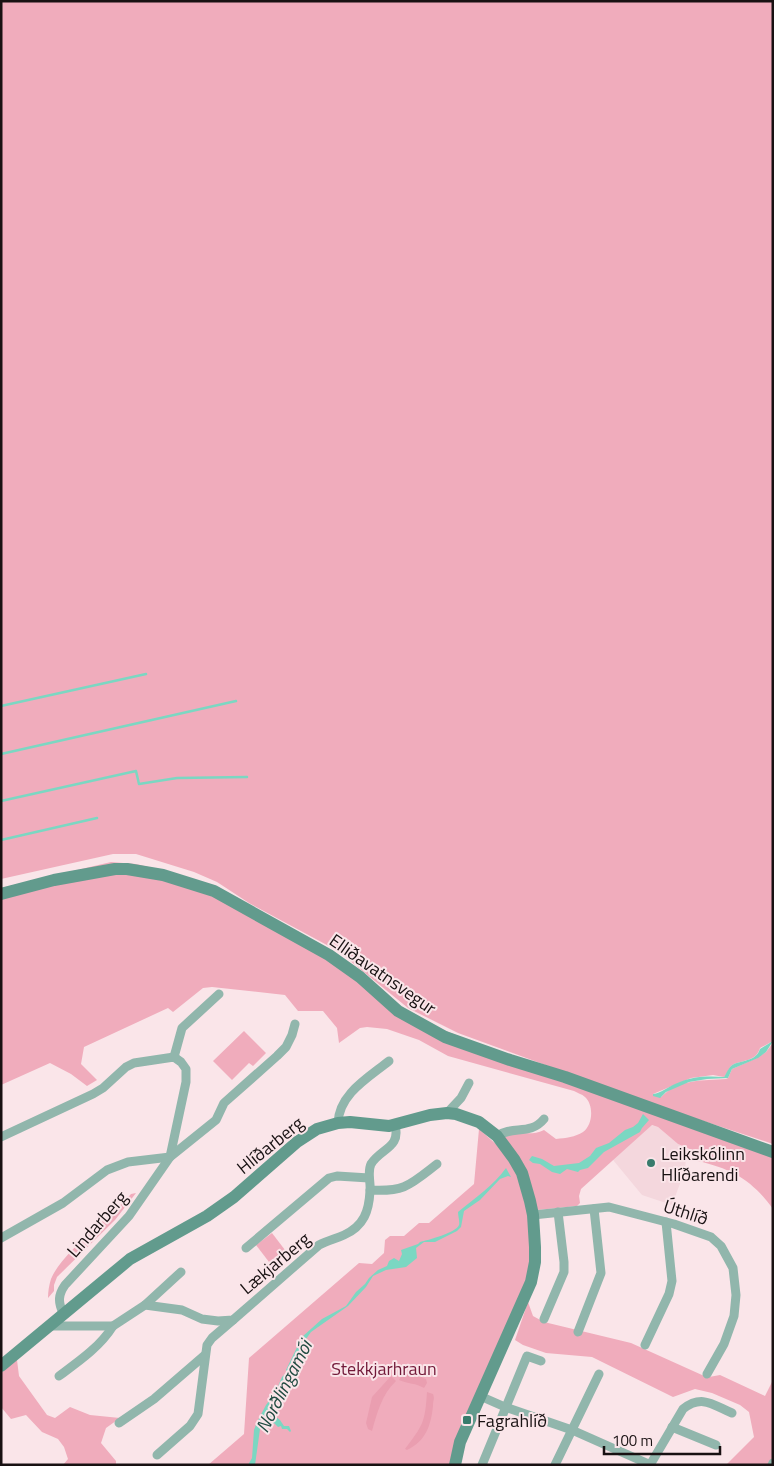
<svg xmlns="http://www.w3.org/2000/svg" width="774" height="1466" viewBox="0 0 774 1466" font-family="'Titillium Web',sans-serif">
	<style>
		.built { fill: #f4d7dd }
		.green { fill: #f0acbc }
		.forest { fill: #ea9eb0 }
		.water { fill: #7bd7c2 }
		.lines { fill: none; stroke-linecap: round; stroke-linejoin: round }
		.stream { stroke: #7bd7c2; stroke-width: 2.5 }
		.street { stroke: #91b6ac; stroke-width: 9 }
		.secondary { stroke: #629b8d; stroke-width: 12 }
		.poi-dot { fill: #387b6c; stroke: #fae5e9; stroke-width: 2 }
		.labels { text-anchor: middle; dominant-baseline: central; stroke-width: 4; stroke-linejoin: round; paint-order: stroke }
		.street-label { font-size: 18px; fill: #181112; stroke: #fae5e9 }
		.poi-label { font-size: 18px; fill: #181112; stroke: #fae5e9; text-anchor: start }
		.park-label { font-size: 18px; fill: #711838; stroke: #fae5e9 }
		.water-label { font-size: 19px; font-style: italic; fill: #214b42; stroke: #fae5e9 }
	</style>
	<rect width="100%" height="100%" fill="#fae5e9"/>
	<polygon class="built" points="651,1125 658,1127 678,1144 690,1150 686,1157 685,1170 672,1205 642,1195 609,1155"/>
	<g class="green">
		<path d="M1,1h772v1040l-13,7c-4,13 -16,12 -26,16 -6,3 -6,9 -10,13l-11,-2 -22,3 -38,16 8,3c19,-19 42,-16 65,-18l2,-1 4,-9 25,-11 9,-6 7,-9v101l-127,-42 -188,-69 -50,-25 -70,-57 -89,-48 -32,-21 -23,-10 -58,-18h-23l-112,25z"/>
		<path d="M111,862l25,2 38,9 145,76 82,65 372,142v53c-21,-29 -41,-40 -75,-48l1,-8 -21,-9 -20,-17 -6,-2 -71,64 -2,7 1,7 -3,3 -40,4 -10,72 -77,183h-242l36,-31 5,-76 110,-95 13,1 12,-11 1,-13 5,-4h14l15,-13h10l45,-39 5,-55 19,17c14,-24 25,-6 46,-16l12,9c10,-1 19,-2 27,-7 10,-7 11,-27 2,-35 -3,-3 -8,-4 -11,-6l-126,-35 -29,-16 -32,-11 -20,-2 -7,1 -21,15 -2,-15 -14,-17h-25l-13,-16 -73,-8 -9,1 -30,24 -5,-4 -84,39 -3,17 16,16 -10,6 -16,-12 -21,-11 -49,22v-197z"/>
		<polygon points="244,1031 266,1053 253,1066 249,1063 232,1080 213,1061"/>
		<path d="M136,1193l-21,27 -58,57 -3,8v6l-6,7c0,-6 1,-13 3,-19 11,-27 59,-61 80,-85z"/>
		<polygon points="272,1233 285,1250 269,1262 256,1245"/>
		<polygon points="528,1302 533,1316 544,1322 631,1343 702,1375 709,1377 720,1375 765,1396 773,1380 773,1465 726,1465 754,1437 749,1412 740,1405 712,1393 695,1389 673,1397 592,1357 546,1353 523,1345 515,1340"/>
		<polygon points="17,1360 19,1376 47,1415 55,1418 70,1407 90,1415 120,1418 106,1428 101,1443 116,1461 116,1465 63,1465 68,1459 64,1447 58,1439 42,1432 26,1415 11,1419 1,1407 1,1373"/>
	</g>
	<g class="forest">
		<path d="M410,1372l8,1 5,5 3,1 1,4 -3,5c-8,-5 -16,-4 -25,-8l2,-4h4z"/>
		<path d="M391,1376l5,5c-14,13 -19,32 -24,50l-4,-2 -2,-6 6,-26z"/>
		<path d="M427,1392l6,2c2,5 0,6 0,12 -2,19 -7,35 -26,44l-2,-1c18,-24 20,-26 22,-57z"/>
	</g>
	<g class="water">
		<path d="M773,1041l-7,11 -8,6 -26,11 -4,9 -21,1 -18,3 -23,10 -6,6 -7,-2v-2c8,-1 15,-7 22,-10 18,-8 31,-8 49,-7 3,-4 4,-10 10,-13 10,-4 22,-3 26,-15z"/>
		<polygon points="643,1114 649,1120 642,1128 640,1132 604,1152 588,1168 580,1170 578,1172 567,1169 560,1174 552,1172 540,1164 533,1163 529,1160 532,1156 542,1159 554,1166 579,1163 590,1156 596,1148 609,1143 625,1130 633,1127 638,1123"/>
		<path d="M506,1168l5,9 -3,-1 -8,3 -20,21 -16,11 -3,16 -4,4 -22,11h-11l-8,6 1,10 -11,9 -20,3 -13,6 -7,11 -18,19 -37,26 -5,7 -35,72v2l9,7 4,6h5l2,5 -1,1 -3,-3h-5l-1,-3 -3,1 -4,-4 -3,4 -4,-1 -7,3 -5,36h-7l4,-7 2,-28 3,-8 9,-17 10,-14 6,-14 4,-4v-3l16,-33 20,-18 24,-13 10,-14 9,-8 4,-6 9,-8 9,-4 2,-5 5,-3 5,3 3,-7 -1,-4 17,-6 2,-2c8,-2 36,-9 39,-17 1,-3 -1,-9 -1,-13 16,-13 36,-27 48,-44z"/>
	</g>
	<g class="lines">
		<g class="stream">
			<polyline points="1,706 146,674"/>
			<polyline points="1,754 236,701"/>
			<polyline points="1,801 136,771 139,784 177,778 247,777"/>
			<polyline points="1,840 97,818"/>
		</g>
		<g class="street">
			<polyline points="174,1057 182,1028 219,994"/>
			<polyline points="447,1113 461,1098 469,1083"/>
			<path d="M338,1123c1,-29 30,-45 51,-62"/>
			<path d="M497,1136c16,-11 33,0 47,-17"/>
			<path d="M1,1137l92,-43 10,-6 23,-21 8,-4 40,-6 7,5 5,7v13l-16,75 -41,59 -64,69c-7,10 -7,17 -2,28"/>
			<path d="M370,1190c35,2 40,-5 67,-26"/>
			<polyline points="533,1215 609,1207 674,1224 711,1237 721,1246 733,1268 736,1295 734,1316 724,1344 707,1374"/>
			<polyline points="1,1238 63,1203 107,1170 128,1162 170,1157 216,1120 224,1103 277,1056 286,1047 292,1035 295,1024"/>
			<polyline points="246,1248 329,1178 337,1176 369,1178"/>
			<polyline points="145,1305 181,1272"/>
			<polyline points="544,1319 564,1272 564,1262 558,1212"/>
			<path d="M51,1326h62l32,-21 37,5 20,9 16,2 15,-1 86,-75c9,-5 16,-6 25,-10 20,-9 25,-24 26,-44 1,-8 -3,-19 1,-27 10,-16 30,-16 24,-39"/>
			<polyline points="578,1332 601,1273 594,1209"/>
			<polyline points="645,1345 669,1294 672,1281 666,1222"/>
			<path d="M59,1376c19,-14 41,-29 54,-50"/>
			<polyline points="480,1396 505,1407 572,1430 651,1465"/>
			<polyline points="119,1423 154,1399 205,1355"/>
			<polyline points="672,1427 716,1445"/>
			<polyline points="157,1455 190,1426 198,1414 207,1345 212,1338 233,1320"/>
			<polyline points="482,1465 527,1356 541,1361"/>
			<polyline points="555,1465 599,1374"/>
			<path d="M650,1465l33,-56c19,-15 30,-4 49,4"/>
			<polyline points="772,1465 773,1463"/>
		</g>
		<g class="secondary">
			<polyline points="1,894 54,880 115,869 127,869 163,875 214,891 329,955 360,977 398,1011 445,1037 510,1060 565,1077 773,1152"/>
			<polyline points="1,1366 130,1259 207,1216 234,1197 297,1142 317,1129 338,1123 350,1122 389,1126 430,1115 447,1113 456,1114 479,1122 497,1136 514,1159 522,1173 530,1201 533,1215 535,1247 535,1262 531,1282 460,1442 455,1465"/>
		</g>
	</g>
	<g class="poi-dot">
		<circle cx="651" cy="1163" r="5"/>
		<rect x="462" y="1415" width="10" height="10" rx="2.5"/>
	</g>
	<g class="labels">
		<g class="street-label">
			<text transform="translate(383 974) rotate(35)">Elliðavatnsvegur</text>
			<text transform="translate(270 1145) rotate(-39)">Hlíðarberg</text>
			<text transform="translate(686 1212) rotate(18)">Úthlíð</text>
			<text transform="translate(97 1224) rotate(-49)">Lindarberg</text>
			<text transform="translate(275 1263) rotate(-40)">Lækjarberg</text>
		</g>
		<g class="poi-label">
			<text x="661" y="1153">Leikskólinn<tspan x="661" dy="21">Hlíðarendi</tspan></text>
			<text x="477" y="1420">Fagrahlíð</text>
		</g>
		<g class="park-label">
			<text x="384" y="1368">Stekkjarhraun</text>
		</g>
		<g class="water-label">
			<text transform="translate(283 1386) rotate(-63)">Norðlingamói</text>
		</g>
	</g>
	<rect width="774" height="1466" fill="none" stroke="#181112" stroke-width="5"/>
	<path d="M604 1446v8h116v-8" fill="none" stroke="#181112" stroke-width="2.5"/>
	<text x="612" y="1446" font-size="15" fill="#181112" stroke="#fae5e9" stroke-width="4" paint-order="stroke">100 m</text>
</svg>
